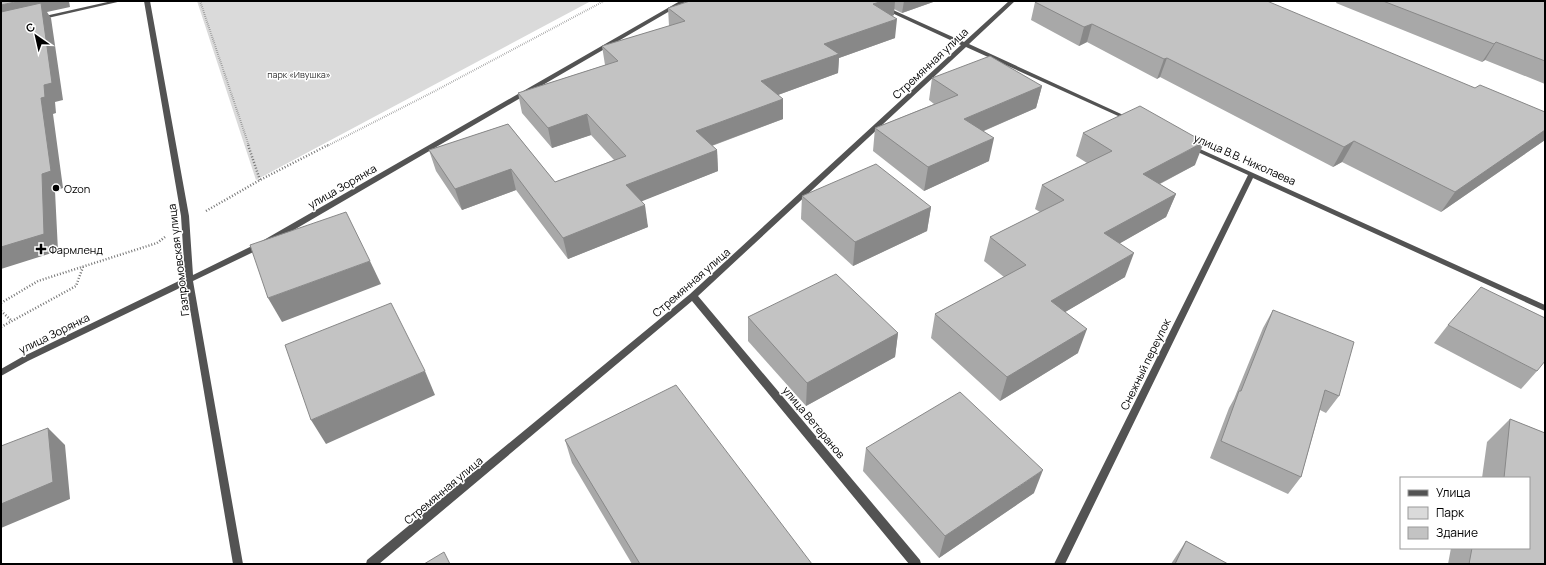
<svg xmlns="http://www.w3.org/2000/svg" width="1546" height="565" viewBox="0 0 1546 565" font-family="Manrope,sans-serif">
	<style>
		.green { fill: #dadada }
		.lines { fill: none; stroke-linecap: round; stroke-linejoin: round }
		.path-far1 { stroke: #757575; stroke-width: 2; stroke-dasharray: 0.5 1.5; stroke-linecap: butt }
		.path { stroke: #757575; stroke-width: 2.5; stroke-dasharray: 1 2; stroke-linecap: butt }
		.service { fill: #535353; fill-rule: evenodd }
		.minor { fill: #535353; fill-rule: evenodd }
		.tertiary { fill: #535353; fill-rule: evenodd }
		.wall { fill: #a8a8a8 }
		.shaded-wall { fill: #888 }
		.building { fill: #c3c3c3; stroke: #888 }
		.poi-dot { fill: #000; stroke: #fff; stroke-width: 1.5 }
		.labels { text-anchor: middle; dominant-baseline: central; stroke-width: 3; stroke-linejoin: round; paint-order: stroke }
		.far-park-label { font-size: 9px; fill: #313131; stroke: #fff }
		.street-label { font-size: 11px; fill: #000; stroke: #fff }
		.poi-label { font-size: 11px; fill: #000; stroke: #fff; text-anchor: start }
	</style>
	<rect width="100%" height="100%" fill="#fff"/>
	<polygon class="green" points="197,1 591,1 256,180"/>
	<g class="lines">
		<g class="path-far1">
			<polyline points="200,1 249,146"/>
			<polyline points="327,146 433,92 604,1"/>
		</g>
		<g class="path">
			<polyline points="248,145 260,180"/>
			<polyline points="206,211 260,180 328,145"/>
			<polyline points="1,303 38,281 157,243 165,237"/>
			<polyline points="1,311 12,321"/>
			<polyline points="1,327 76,286 83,267"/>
		</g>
		<polygon class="service" points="112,1 122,1 39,20 36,18"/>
		<g class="minor">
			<polygon points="866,1 873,1 964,42 1009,1 1015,1 969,44 1132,119 1131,120 1127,120 966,47 698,296 920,560 921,564 909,564 692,301 379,564 366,564 367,560 690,294 961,45"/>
			<polygon points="1191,145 1545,305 1545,311 1253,178 1065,564 1054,564 1248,175 1189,148 1189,146"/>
		</g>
		<polygon class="tertiary" points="144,1 150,1 189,216 193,275 262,241 680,1 687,1 268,245 193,281 243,564 233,564 186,285 28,361 1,376 1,369 22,357 185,278 181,216"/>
	</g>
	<g class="wall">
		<polygon points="690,1 936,1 902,13 894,9 894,15 892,16 895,38 839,58 838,73 778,95 783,99 783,119 712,146 717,150 718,171 641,201 648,227 568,259 516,190 462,210 436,171 429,150 508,124 555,182 614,160 591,135 552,148 522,113 518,93 605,65 602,46 669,26 668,8"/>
		<polygon points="1337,1 1545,1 1545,84 1485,60 1482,62 1336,3"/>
		<polygon points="1035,2 1475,88 1545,112 1545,140 1441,212 1342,162 1333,167 1160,77 1157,79 1087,42 1079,46 1031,20"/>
		<polygon points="932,78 1042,86 1036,108 984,131 989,161 924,191 873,151 875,128 934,104 929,100"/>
		<polygon points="1083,133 1195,165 1160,184 1176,194 1166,217 1120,243 1125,277 1065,312 1078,353 1000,401 931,338 935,314 1004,277 984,261 990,237 1040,212 1035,209 1042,185 1087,163 1076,156"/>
		<polygon points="802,196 931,207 927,231 853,266 801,219"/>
		<polygon points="1273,310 1339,396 1326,413 1320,410 1301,477 1288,494 1210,458 1229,408 1234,399 1263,328"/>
		<polygon points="748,317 898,333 895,357 806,406 748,341"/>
		<polygon points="1448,325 1537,371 1521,389 1434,343"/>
		<polygon points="1510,419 1545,433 1545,564 1448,564 1451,548 1529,548 1529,478 1482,478 1487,442"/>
		<polygon points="565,440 812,564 632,564 572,463"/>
		<polygon points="866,448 1034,493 939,558 863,471"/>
		<polygon points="1186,541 1228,564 1171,564"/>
	</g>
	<g class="shaded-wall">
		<polygon points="19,1 69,1 70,7 47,12 51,18 63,100 55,102 56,113 53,114 63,188 55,191 58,251 1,269 1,247 42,174 41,98 1,23 1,5"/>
		<polygon points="883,1 895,1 894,15 871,23 873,4"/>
		<polygon points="904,1 936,1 902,13"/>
		<polygon points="897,19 895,38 839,58 838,73 761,101 761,81 824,44"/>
		<polygon points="1092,24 1087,42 1079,46 1084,27"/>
		<polygon points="1496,42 1485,60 1482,62 1494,44"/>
		<polygon points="1167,58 1160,77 1157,79 1164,59"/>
		<polygon points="1042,86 1036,108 960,141 964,119"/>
		<polygon points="783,99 783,119 697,151 696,131"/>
		<polygon points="587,114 591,135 552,148 548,128"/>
		<polygon points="1545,130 1545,140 1441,212 1455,192"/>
		<polygon points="994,138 989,161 924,191 928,167"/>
		<polygon points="1354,141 1342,162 1333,167 1344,147"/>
		<polygon points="1204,142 1195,165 1134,197 1143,174"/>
		<polygon points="717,150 718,171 630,206 626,185"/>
		<polygon points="511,169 516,190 462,210 455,189"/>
		<polygon points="1176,194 1166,217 1096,257 1104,233"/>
		<polygon points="645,205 648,227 568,259 563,238"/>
		<polygon points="931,207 927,231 853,266 855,242"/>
		<polygon points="1134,253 1125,277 1043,325 1051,301"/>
		<polygon points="370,261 381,284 282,322 268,298"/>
		<polygon points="1087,329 1078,353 1000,401 1007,377"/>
		<polygon points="898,333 895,357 806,406 807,383"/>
		<polygon points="425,371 435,395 326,444 311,420"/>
		<polygon points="48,428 65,445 70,499 1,528 1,504"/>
		<polygon points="1043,470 1034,493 939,558 945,536"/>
	</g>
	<g class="building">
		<polygon points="1,1 19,1 1,5"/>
		<polygon points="690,1 883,1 873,4 897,19 824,44 839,54 761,81 783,99 696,131 717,150 626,185 645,205 563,238 511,169 455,189 429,150 508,124 555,182 626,156 587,114 548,128 518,93 618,61 602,46 685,21 668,8"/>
		<polygon points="1038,1 1267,1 1475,88 1480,85 1545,112 1545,130 1455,192 1354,141 1344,147 1167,58 1164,59 1092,24 1084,27 1035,2"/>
		<polygon points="1383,1 1545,1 1545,61 1496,42 1494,44"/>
		<polygon points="41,3 52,83 44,85 45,97 41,98 51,171 42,174 44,234 1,247 1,12"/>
		<polygon points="990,56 1042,86 964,119 994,138 928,167 875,128 958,95 932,78"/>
		<polygon points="1140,106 1204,142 1143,174 1176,194 1104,233 1134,253 1051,301 1087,329 1007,377 935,314 1026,265 990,237 1064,200 1042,185 1112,151 1083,133"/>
		<polygon points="876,164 931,207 855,242 802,196"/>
		<polygon points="346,212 370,261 268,298 250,245"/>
		<polygon points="836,274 898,333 807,383 748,317"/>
		<polygon points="1481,287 1545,318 1545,361 1537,371 1448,325"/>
		<polygon points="391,303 425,371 311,420 285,345"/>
		<polygon points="1273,310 1354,342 1339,396 1325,390 1301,477 1221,441 1239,391 1241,391"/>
		<polygon points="676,385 812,564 640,564 565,440"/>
		<polygon points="960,392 1043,470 945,536 866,448"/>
		<polygon points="1510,419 1545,433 1545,564 1469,564 1472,548 1529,548 1529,478 1504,478"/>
		<polygon points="48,428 53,482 1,504 1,446"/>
		<polygon points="1186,541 1228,564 1175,564"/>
		<polygon points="444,552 450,564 424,564"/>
	</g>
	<g class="poi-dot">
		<circle cx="56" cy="188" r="4"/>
		<path d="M39 243h4v4h4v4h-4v4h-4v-4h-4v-4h4z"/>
	</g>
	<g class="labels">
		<g class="far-park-label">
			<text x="299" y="74">парк «Ивушка»</text>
		</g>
		<g class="street-label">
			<text transform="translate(930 63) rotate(-43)">Стремянная улица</text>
			<text transform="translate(1245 159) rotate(24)">улица В.В. Николаева</text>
			<text transform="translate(342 186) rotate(-30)">улица Зорянка</text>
			<text transform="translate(178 260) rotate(-97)">Газпромовская улица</text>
			<text transform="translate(691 282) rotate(-41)">Стремянная улица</text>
			<text transform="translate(54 333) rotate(-26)">улица Зорянка</text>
			<text transform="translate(1145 364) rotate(-64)">Снежный переулок</text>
			<text transform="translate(814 422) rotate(50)">улица Ветеранов</text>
			<text transform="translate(443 490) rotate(-40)">Стремянная улица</text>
		</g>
		<g class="poi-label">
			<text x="64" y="188">Ozon</text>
			<text x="49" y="249">Фармленд</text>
		</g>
	</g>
	<rect width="1546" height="565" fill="none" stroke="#000000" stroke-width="4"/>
	<rect x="1400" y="477" width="130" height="72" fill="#ffffff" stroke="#999999"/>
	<rect x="1408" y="490" width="20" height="6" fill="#535353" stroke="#999999"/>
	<text x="1436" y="497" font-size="12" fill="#000000">Улица</text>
	<rect x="1408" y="507" width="20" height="12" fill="#dadada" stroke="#999999"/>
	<text x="1436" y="517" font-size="12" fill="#000000">Парк</text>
	<rect x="1408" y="527" width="20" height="12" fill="#c3c3c3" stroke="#999999"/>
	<text x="1436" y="537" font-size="12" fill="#000000">Здание</text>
	<g transform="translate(36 36) rotate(326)" stroke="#ffffff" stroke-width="3" paint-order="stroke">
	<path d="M0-3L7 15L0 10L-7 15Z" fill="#000000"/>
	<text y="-6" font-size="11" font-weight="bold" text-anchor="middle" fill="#000000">С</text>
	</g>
</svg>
